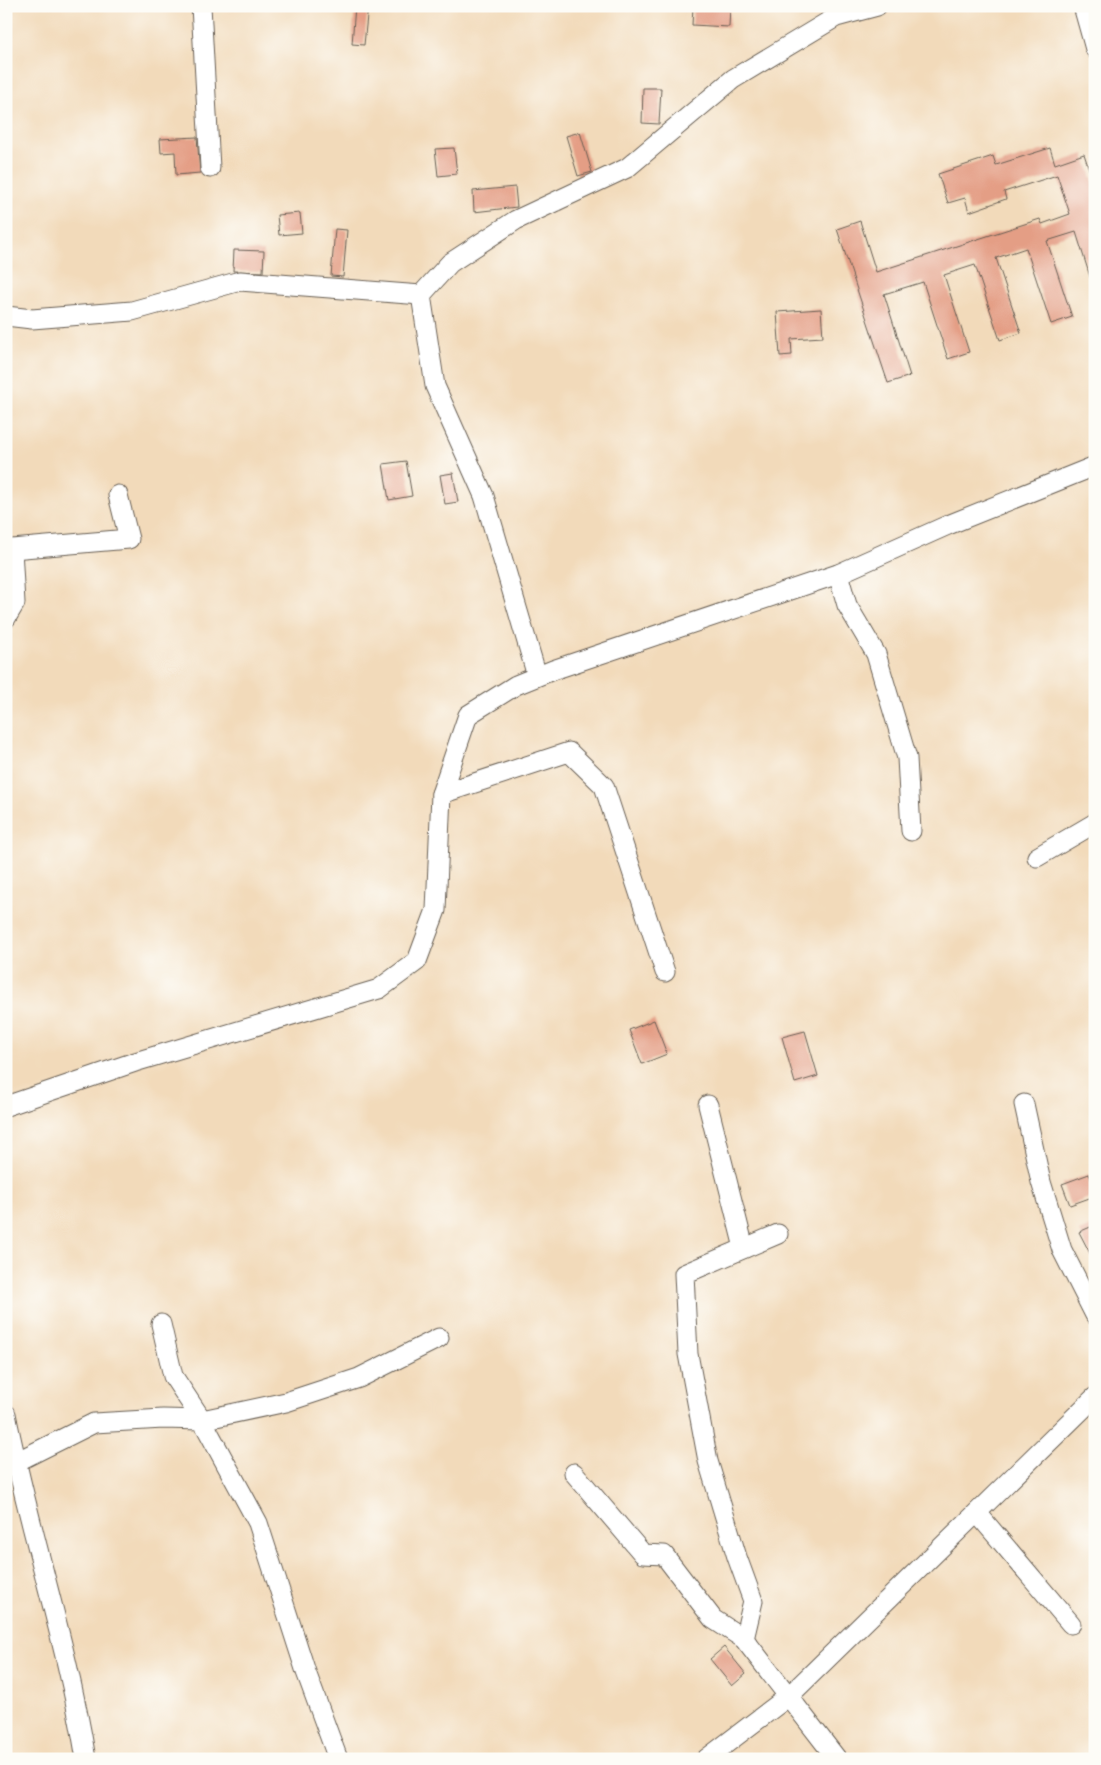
<svg xmlns="http://www.w3.org/2000/svg" width="1101" height="1765" viewBox="0 0 1101 1765" font-family="Vollkorn,serif">
	<style>
		.building { fill: #e49e85 }
		.lines { fill: none; stroke-linecap: round; stroke-linejoin: round }
		.minor-casing { stroke: #675e53; stroke-width: 21 }
		.minor { stroke: #fff; stroke-width: 19 }
	</style>
	<rect width="100%" height="100%" fill="#fdfcf7"/>
	<filter id="ink" filterUnits="userSpaceOnUse"><feTurbulence type="fractalNoise" baseFrequency=".02" numOctaves="2"/><feDisplacementMap in="SourceGraphic" scale="10" xChannelSelector="R" yChannelSelector="G"/><feConvolveMatrix kernelMatrix="1 2 1 2 8 2 1 2 1" color-interpolation-filters="sRGB"/></filter>
	<filter id="wash" filterUnits="userSpaceOnUse"><feTurbulence type="fractalNoise" baseFrequency=".0096" numOctaves="4" result="noise"/><feDisplacementMap in="SourceGraphic" scale="20" xChannelSelector="R" yChannelSelector="G"/><feGaussianBlur stdDeviation="1.12" result="paint"/><feColorMatrix in="noise" values="0 0 0 0 0 0 0 0 0 0 0 0 0 0 0 0 0 1.4 0 .05"/><feComposite in="paint" operator="in"/></filter>
	<g filter="url(#wash)">
		<rect width="100%" height="100%" fill="#f2daba"/>
		<g id="blocks">
			<g class="building">
				<polygon points="355,6 368,6 364,45 352,44"/>
				<polygon points="693,6 730,6 729,27 692,25"/>
				<polygon points="643,88 661,88 659,124 642,123"/>
				<polygon points="580,132 592,172 578,176 566,136"/>
				<polygon points="197,137 200,173 176,175 175,152 161,153 160,139"/>
				<polygon points="454,148 457,174 438,176 435,149"/>
				<polygon points="1050,148 1055,164 1084,154 1095,187 1095,283 1092,283 1076,232 1047,241 1072,317 1051,324 1026,248 996,258 1021,333 1000,340 975,265 944,275 969,352 948,359 923,282 884,294 910,376 888,383 837,229 860,221 876,272 1040,219 1042,224 1070,214 1057,175 1004,192 1006,199 969,212 965,198 948,203 938,174 993,156 996,165"/>
				<polygon points="515,187 517,207 474,212 473,191"/>
				<polygon points="300,213 302,233 279,235 277,215"/>
				<polygon points="335,229 347,230 343,277 331,276"/>
				<polygon points="234,250 264,251 263,272 233,271"/>
				<polygon points="821,309 823,337 791,339 792,355 780,356 777,312"/>
				<polygon points="406,461 412,496 389,500 383,464"/>
				<polygon points="453,473 458,502 445,504 440,475"/>
				<polygon points="654,1020 667,1054 642,1064 629,1030"/>
				<polygon points="805,1031 818,1076 795,1083 782,1037"/>
				<polygon points="1089,1174 1095,1188 1095,1196 1070,1205 1062,1184"/>
				<polygon points="1095,1225 1095,1263 1079,1232"/>
				<polygon points="724,1647 746,1674 732,1686 710,1659"/>
			</g>
		</g>
	</g>
	<g filter="url(#ink)">
		<use href="#blocks" fill-opacity="0" stroke="#675e53" stroke-width="1"/>
		<g class="lines">
			<g class="minor-casing">
				<g id="minor">
					<polyline points="201,6 210,168"/>
					<polyline points="1083,6 1095,49"/>
					<polyline points="6,316 32,319 132,311 240,281 421,295"/>
					<polyline points="838,574 847,605 876,654 907,758 911,831"/>
					<polyline points="6,618 15,603 12,549 129,539 118,495"/>
					<polyline points="537,676 484,496 435,386 421,295 450,263 516,220 627,168 733,79 836,17 877,6"/>
					<polyline points="441,794 569,752 604,786 665,972"/>
					<polyline points="1037,857 1095,823"/>
					<polyline points="1024,1104 1041,1182 1062,1250 1095,1315"/>
					<polyline points="708,1105 744,1248"/>
					<polyline points="6,1106 135,1062 379,989 417,961 436,910 441,794 468,715 516,685 553,670 838,574 948,525 1095,466"/>
					<polyline points="161,1324 173,1376 202,1420 258,1523 306,1672 338,1759"/>
					<path d="M6,1414c23,116 61,228 80,345"/>
					<polyline points="6,1467 94,1423 163,1419 202,1420 286,1402 359,1378 439,1338"/>
					<polyline points="574,1473 643,1554 664,1555 713,1619 744,1639 837,1759"/>
					<polyline points="978,1514 1071,1624"/>
					<polyline points="744,1639 753,1601 737,1557 708,1461 688,1354 684,1274 778,1234"/>
					<polyline points="706,1759 789,1696 1095,1397"/>
				</g>
			</g>
			<use href="#minor" class="minor"/>
		</g>
	</g>
	<rect width="1101" height="1765" fill="none" stroke="#fdfcf7" stroke-width="25"/>
</svg>
